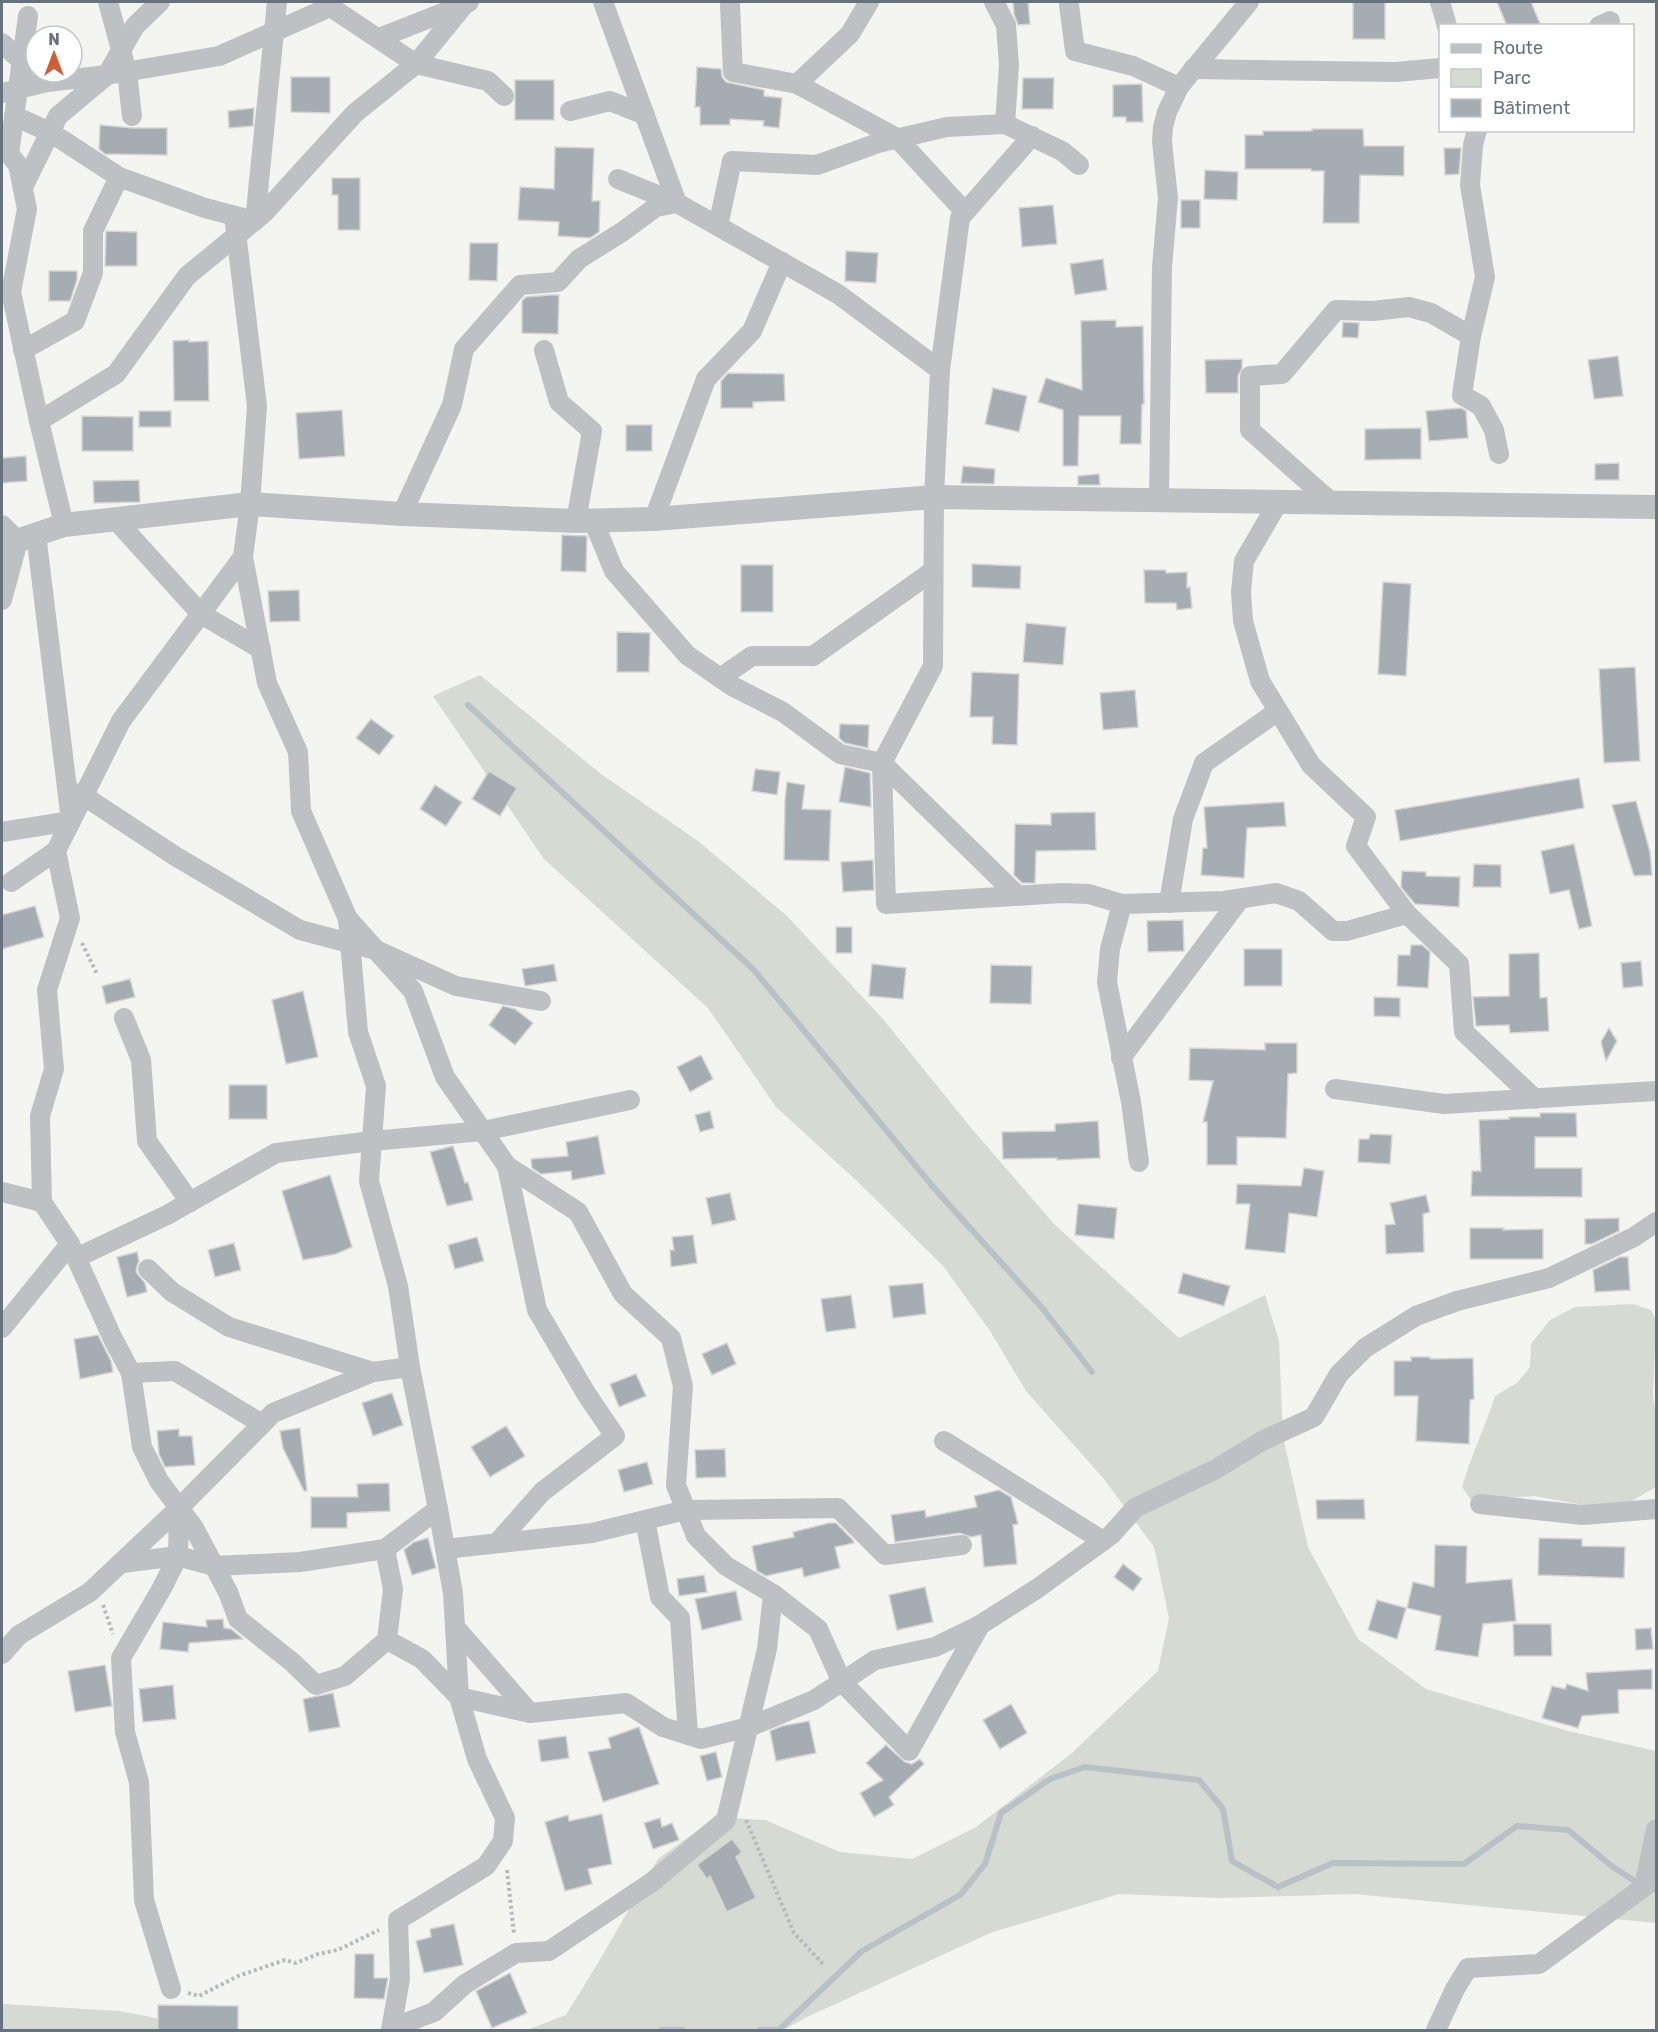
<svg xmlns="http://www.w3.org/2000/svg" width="1658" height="2032" viewBox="0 0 1658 2032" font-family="Rubik,sans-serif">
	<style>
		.green { fill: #d5dad2 }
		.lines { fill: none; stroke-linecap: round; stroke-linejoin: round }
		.stream { stroke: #b8c1c6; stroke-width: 6 }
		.building { fill: #a6adb2; stroke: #d5d5d3; stroke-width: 1.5 }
		.path { stroke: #b7babc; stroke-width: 4; stroke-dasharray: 3 3; stroke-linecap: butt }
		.minor { stroke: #bdc1c4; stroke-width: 20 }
		.tertiary { stroke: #bdc1c4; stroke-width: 24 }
	</style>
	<rect width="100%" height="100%" fill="#f4f4f1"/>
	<g class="green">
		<polygon points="480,675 601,774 698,841 787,916 883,1019 972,1129 1054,1224 1179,1338 1265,1295 1279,1341 1283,1437 1308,1547 1358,1639 1426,1689 1568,1731 1656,1751 1656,1923 1354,1894 1218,1898 1119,1894 990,1933 805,2018 783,2030 527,2030 566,2015 601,1958 658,1859 716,1817 765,1820 840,1852 912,1859 976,1827 1072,1753 1158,1671 1169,1618 1154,1547 1104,1479 1026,1391 990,1331 944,1267 858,1182 776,1107 708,1008 544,859 433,696"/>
		<path d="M1633,1304l18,6 5,10 -3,75 3,21v71l-35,20 -37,-2 -50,-9 -63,4 -9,-13c9,-31 23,-60 33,-91l22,-13 13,-16 1,-23 19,-24 25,-13z"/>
		<polygon points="2,2004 119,2011 218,2030 2,2030"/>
	</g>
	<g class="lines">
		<g class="stream">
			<polyline points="468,705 754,970 934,1188 1043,1309 1092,1372"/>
			<polyline points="662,2030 682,2030"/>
			<polyline points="760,2030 779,2030 862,1951 960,1895 985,1864 1001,1813 1050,1779 1085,1767 1199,1780 1223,1809 1232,1861 1278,1887 1333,1863 1464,1864 1517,1826 1568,1830 1613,1867 1644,1887 1656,1890"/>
		</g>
	</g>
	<g class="building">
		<polygon points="1013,2 1028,2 1030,24 1018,25 1014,14"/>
		<rect x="1353" y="2" width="32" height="37"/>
		<polygon points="1497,2 1531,2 1541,26 1507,26"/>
		<polygon points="697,67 721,69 722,77 726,82 764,90 764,96 782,98 779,128 763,126 764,121 730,119 730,125 700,125 700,107 695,107"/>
		<polygon points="291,77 330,77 330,113 291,112"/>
		<polygon points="1023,78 1054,78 1053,109 1022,109"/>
		<rect x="515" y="80" width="39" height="40"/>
		<polygon points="1142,84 1143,122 1126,122 1126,117 1113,117 1113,85"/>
		<polygon points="254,108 253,126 229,128 228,111"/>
		<polygon points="100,125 133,128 167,128 167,155 105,154 99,149"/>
		<polygon points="1312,129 1363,129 1364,146 1404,146 1404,176 1360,175 1359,223 1323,223 1324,171 1311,171 1311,169 1245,169 1245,135 1263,135 1263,131 1312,131"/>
		<polygon points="555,147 594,148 592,201 600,201 599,232 590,238 558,236 559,222 518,220 520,187 554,189"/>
		<polygon points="1444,148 1461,148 1459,174 1445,175"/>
		<polygon points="1205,170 1238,172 1237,200 1204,199"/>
		<polygon points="332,178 360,178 360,230 338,230 338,195 332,195"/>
		<rect x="1181" y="200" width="19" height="28"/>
		<polygon points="1053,205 1057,244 1022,247 1019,208"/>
		<polygon points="106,231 137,232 137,266 105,266"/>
		<polygon points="470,243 498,243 497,281 469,280"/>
		<polygon points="846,251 878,253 876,283 845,281"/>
		<polygon points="1103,259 1107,290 1075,295 1070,264"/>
		<polygon points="49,271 77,271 77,280 70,301 49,301"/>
		<polygon points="550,295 559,295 558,334 522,333 522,301 526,297"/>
		<polygon points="1116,320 1116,327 1143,326 1144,404 1142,404 1141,444 1120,444 1121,416 1079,416 1078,466 1063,466 1063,410 1038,402 1046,378 1082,390 1081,321"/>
		<polygon points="1343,322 1359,323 1358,338 1342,337"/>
		<polygon points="189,340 189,342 208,341 209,401 174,401 173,341"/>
		<polygon points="1618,356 1623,396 1594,399 1588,360"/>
		<polygon points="1242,359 1242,368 1238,376 1238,393 1206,393 1205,360"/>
		<polygon points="728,373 784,374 785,401 753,402 753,408 721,408 721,381"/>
		<polygon points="993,388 1027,396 1019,432 985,424"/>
		<polygon points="1461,408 1466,411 1468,438 1429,441 1426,411"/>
		<polygon points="342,410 345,456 299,459 296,413"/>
		<rect x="139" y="411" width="32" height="16"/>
		<polygon points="82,416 133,417 133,451 82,451"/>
		<rect x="626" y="425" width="26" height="26"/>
		<polygon points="1421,428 1421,459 1365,460 1365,429"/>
		<polygon points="26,456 27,481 2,483 2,458"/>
		<polygon points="1619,463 1619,480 1595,480 1595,464"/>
		<polygon points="963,466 995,469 994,484 961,483"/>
		<polygon points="1099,474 1100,485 1078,485 1078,476"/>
		<polygon points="139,480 140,502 94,503 93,481"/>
		<polygon points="562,535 587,536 586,572 561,571"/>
		<polygon points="972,564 1021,566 1020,589 972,587"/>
		<rect x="741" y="565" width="32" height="47"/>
		<polygon points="1144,570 1166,570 1166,573 1187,572 1187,588 1190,587 1192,608 1177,610 1176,603 1145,603"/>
		<polygon points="1383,582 1411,584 1406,676 1378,674"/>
		<polygon points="299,590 300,621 270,622 268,591"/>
		<polygon points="1026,623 1066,627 1063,665 1023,662"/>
		<polygon points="617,632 650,633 649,672 617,672"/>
		<polygon points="1635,667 1640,761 1604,763 1599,669"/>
		<polygon points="972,672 1019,674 1017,745 992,744 993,717 970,717"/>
		<polygon points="1135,690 1138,727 1103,730 1100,693"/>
		<polygon points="371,719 394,736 379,755 356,738"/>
		<polygon points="840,724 869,725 868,748 845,743 839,738"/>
		<polygon points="845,767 870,773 871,807 839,802"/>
		<polygon points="755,769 780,772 777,795 752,791"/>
		<polygon points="489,771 517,788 500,816 472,799"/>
		<polygon points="1579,778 1584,808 1400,841 1395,810"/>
		<polygon points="787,782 805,785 802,809 831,810 829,861 784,860 785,800"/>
		<polygon points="435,785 462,802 446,826 420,809"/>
		<polygon points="1636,801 1650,852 1652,875 1634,876 1612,805"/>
		<polygon points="1284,802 1286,826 1247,828 1244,878 1201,875 1203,848 1207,848 1204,807"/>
		<polygon points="1095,812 1096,850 1036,851 1035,883 1022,883 1014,875 1015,824 1051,825 1051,813"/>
		<polygon points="1574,844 1592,926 1579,929 1569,890 1550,894 1541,851"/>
		<polygon points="873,860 874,890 843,892 841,862"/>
		<polygon points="1474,864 1501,865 1501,887 1473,887"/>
		<polygon points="1402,871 1426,872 1426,876 1460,877 1459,907 1415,904 1401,887"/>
		<polygon points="35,906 44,937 2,949 2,915"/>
		<polygon points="1183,920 1184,951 1148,952 1147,921"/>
		<rect x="836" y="927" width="16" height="26"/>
		<polygon points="1411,945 1422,945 1430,952 1428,988 1397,986 1398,955 1410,955"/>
		<rect x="1244" y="949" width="38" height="37"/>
		<polygon points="1539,953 1540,998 1547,997 1549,1031 1510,1033 1509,1025 1476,1026 1473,997 1509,996 1509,954"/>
		<polygon points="1641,961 1643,986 1623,988 1621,963"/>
		<polygon points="554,964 557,981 525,986 522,969"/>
		<polygon points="872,964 906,968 903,999 869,996"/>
		<polygon points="991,965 1032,966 1031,1004 990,1003"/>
		<polygon points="130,979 135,997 106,1004 102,986"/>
		<polygon points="303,991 318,1057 286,1064 272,1000"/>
		<polygon points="1374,997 1400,998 1400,1017 1374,1016"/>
		<polygon points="503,1006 515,1009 533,1023 515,1045 489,1025"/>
		<polygon points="1609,1028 1617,1041 1606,1061 1601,1042"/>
		<polygon points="1265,1043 1297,1043 1297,1073 1288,1074 1286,1138 1237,1137 1237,1165 1207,1165 1207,1122 1203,1122 1213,1081 1189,1080 1190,1048 1265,1050"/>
		<polygon points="701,1055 713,1079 690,1092 677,1067"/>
		<rect x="229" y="1085" width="38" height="34"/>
		<polygon points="710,1111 714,1128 700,1132 695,1115"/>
		<polygon points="1540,1113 1576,1113 1577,1137 1535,1137 1535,1168 1582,1168 1582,1197 1471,1196 1472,1171 1481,1171 1479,1120 1509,1119 1509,1117 1540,1117"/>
		<polygon points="1098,1121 1100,1158 1057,1160 1057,1158 1003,1159 1002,1132 1055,1131 1055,1124"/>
		<polygon points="1370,1134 1392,1135 1390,1164 1358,1162 1359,1139 1369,1139"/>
		<polygon points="598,1136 605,1174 572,1180 571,1171 541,1174 532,1168 531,1159 568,1156 566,1142"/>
		<polygon points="453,1146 465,1183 468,1182 473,1200 447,1206 430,1152"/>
		<polygon points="1304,1168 1324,1171 1317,1217 1289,1213 1285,1253 1245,1249 1250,1204 1236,1204 1237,1184 1301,1186"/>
		<polygon points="330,1175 352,1247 336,1254 303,1260 282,1191"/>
		<polygon points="730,1193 736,1220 712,1225 706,1198"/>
		<polygon points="1426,1195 1430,1212 1423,1214 1424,1252 1386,1254 1385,1225 1395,1224 1390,1203"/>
		<polygon points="1078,1204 1117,1208 1114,1239 1075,1235"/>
		<polygon points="1619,1218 1619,1231 1592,1244 1585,1244 1585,1219"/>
		<polygon points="1470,1228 1504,1228 1503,1230 1543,1229 1543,1259 1470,1259"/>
		<polygon points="693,1235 697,1263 671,1267 670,1250 674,1250 672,1237"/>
		<polygon points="477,1237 484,1261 455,1269 448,1245"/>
		<polygon points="234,1243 241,1270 215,1277 208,1250"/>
		<polygon points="137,1252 139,1261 137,1266 136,1272 145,1283 147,1292 127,1297 117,1257"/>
		<polygon points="1620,1257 1628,1257 1630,1290 1595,1292 1593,1270"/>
		<polygon points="1183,1273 1230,1286 1224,1306 1178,1293"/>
		<polygon points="923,1283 926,1314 893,1318 889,1286"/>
		<polygon points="851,1295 856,1328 826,1332 821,1299"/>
		<polygon points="98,1335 111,1361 113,1372 80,1379 74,1339"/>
		<polygon points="727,1343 736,1364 712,1375 702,1354"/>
		<polygon points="1411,1357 1430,1357 1430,1359 1473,1358 1474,1399 1470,1400 1469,1444 1416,1441 1418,1396 1394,1396 1394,1361 1411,1361"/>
		<polygon points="636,1374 646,1396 619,1407 610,1384"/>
		<polygon points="392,1393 403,1425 373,1436 362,1403"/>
		<polygon points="506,1426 525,1456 490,1477 471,1447"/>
		<polygon points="300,1428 307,1491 304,1491 283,1448 280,1431"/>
		<polygon points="179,1429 179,1436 192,1436 195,1465 165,1467 159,1454 157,1431"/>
		<polygon points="725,1449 726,1477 696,1478 695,1450"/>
		<polygon points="647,1462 653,1484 624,1492 618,1470"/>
		<polygon points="389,1483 390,1511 347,1513 347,1528 311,1528 311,1497 358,1497 357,1484"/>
		<polygon points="999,1490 1011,1497 1018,1524 1013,1525 1017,1564 984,1567 981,1535 971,1537 960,1533 895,1542 891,1515 925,1510 926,1517 977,1507 974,1496"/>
		<polygon points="1364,1499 1365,1519 1317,1519 1316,1500"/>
		<polygon points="829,1523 836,1523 853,1540 854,1543 835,1547 840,1568 804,1577 802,1568 766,1576 757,1571 752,1546 794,1537 793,1532"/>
		<polygon points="428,1538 436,1568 412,1575 404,1550 414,1542"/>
		<polygon points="1539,1538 1582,1539 1582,1546 1625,1547 1624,1578 1538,1575"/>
		<polygon points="1435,1545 1467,1546 1466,1583 1512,1579 1516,1621 1483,1624 1478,1657 1435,1650 1441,1616 1407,1608 1413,1582 1434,1587"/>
		<polygon points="1123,1564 1142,1579 1133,1591 1114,1577"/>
		<polygon points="704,1575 707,1592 679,1596 677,1579"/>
		<polygon points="925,1587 933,1622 897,1630 889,1595"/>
		<polygon points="736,1591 742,1620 702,1630 695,1599"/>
		<polygon points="1377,1600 1406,1608 1397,1639 1368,1630"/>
		<polygon points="223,1619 224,1628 231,1629 243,1639 189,1643 188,1652 160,1649 163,1622 207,1627 206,1620"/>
		<polygon points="1513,1624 1551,1624 1552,1656 1514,1656"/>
		<polygon points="1651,1628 1653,1649 1636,1650 1635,1629"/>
		<polygon points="105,1665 112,1706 75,1712 68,1671"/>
		<polygon points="1652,1669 1652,1689 1618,1690 1619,1713 1582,1716 1578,1728 1542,1718 1552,1686 1565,1689 1567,1684 1588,1691 1586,1673"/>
		<polygon points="173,1685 176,1719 143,1722 139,1689"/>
		<polygon points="333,1693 340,1727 309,1732 303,1699"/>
		<polygon points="1011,1704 1027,1733 1000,1749 983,1720"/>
		<polygon points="809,1721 816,1753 776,1761 770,1731 782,1726"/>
		<polygon points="639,1727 659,1784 603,1802 588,1752 611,1748 608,1738"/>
		<polygon points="566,1736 569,1758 541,1762 538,1740"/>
		<polygon points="886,1745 905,1762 912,1764 920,1759 924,1764 889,1797 894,1805 874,1817 860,1793 883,1780 866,1763"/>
		<polygon points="716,1752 722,1777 707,1781 700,1756"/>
		<polygon points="602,1814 612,1864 588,1869 592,1884 565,1891 545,1822 568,1815 569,1821"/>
		<polygon points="660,1818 662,1827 672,1823 679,1840 653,1849 644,1823"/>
		<polygon points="732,1839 742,1852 736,1857 756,1898 727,1912 710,1876 707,1879 697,1865"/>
		<polygon points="454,1924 463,1965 424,1973 416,1941 431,1937 430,1929"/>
		<polygon points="355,1954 374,1954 374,1978 388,1978 384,1999 354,1998"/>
		<polygon points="510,1973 527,2013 492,2028 476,1991"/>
		<polygon points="158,2005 238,2006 238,2031 158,2031"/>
	</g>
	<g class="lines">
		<g class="path">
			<polyline points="82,943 97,974"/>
			<polyline points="103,1605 113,1634"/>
			<polyline points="746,1820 794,1933 825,1966"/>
			<polyline points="507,1870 514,1934"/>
			<polyline points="188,1993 199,1996 238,1976 285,1960 296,1963 318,1954 338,1950 379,1930"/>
		</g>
		<g class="minor">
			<polyline points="108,2 127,72 132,116"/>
			<polyline points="323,2 416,64 488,81 504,96"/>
			<polyline points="603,2 677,203 838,294 940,370 934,497 933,666 882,763 886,904 1062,893 1089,894 1122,904 1224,901 1276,893 1299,901 1333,931 1347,931 1407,914"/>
			<polyline points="994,2 1006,25 1009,65 1005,124"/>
			<polyline points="1440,2 1447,26"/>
			<polyline points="730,5 733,72 797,84 897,138 965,212"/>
			<polyline points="1069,5 1075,51 1133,66 1179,87"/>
			<polyline points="1599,26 1610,21"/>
			<polyline points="379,38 463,5"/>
			<polyline points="2,43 28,67"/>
			<polyline points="1193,69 1396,72 1440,68"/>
			<polyline points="797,84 850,34 869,2"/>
			<polyline points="2,93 47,82 107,75 219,56 332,6"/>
			<polyline points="570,111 610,101 645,115"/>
			<polyline points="14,116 50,132 119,177 205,208 255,221 277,2"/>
			<polyline points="1477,130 1473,145 1470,185 1485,277 1471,336 1462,395 1481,406 1494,430 1499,454"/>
			<polyline points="2,145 18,165 27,209 11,292 39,421"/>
			<polyline points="9,154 28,16"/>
			<polyline points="618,179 677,203"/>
			<polyline points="23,187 58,116 107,75 135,26 160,2"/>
			<polyline points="718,226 732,161 817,165 878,143 947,127 1005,124 1062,151 1079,165"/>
			<polyline points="23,350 75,321 93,273 93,231 119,177"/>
			<polyline points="544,350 559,402 592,431 576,521"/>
			<polyline points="940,370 960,218 1032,136"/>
			<polyline points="1159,500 1162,267 1168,198 1162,142 1163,127 1167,112 1179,87 1249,2"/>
			<polyline points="1279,501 1244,561 1241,592 1243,621 1260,681 1311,765 1366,817 1356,846 1407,914 1459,964 1464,1032 1535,1099"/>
			<polyline points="1331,502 1250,430 1250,376 1282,374 1336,310 1373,311 1409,307 1431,313 1471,336"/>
			<polyline points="402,514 452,405 464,349 520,285 558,282 579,259 622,232 656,207 677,203"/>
			<polyline points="115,519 201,614 261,649"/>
			<polyline points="654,519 706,379 752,331 782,262"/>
			<polyline points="593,520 614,571 687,655 732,686 783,712 840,754 882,763 1018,896"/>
			<polyline points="2,525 18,541"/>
			<polyline points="64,525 39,421 116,374 187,276 264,213 355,113 416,64 464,5 469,2"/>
			<polyline points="243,557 267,683 298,752 301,811 348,919 358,1032 376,1086 369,1181 398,1286 410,1367 438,1509 453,1593 459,1697 477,1759 505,1818 503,1841 486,1866 398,1920 400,1979 391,2030"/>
			<polyline points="2,600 18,541"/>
			<polyline points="720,678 752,656 813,656 933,571"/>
			<polyline points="68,791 84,796 175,856 300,930 376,950 456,986 541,1001"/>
			<polyline points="2,832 71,821 36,534"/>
			<polyline points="56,851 70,918 47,990 54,1069 40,1116 42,1202 70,1244 113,1339 131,1373 142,1447 159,1481 194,1528 228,1592 238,1619 292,1662 316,1685 345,1676 387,1640 393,1589 385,1549 438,1509"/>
			<polyline points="11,882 56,851 121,721 243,557 250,504 257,406 234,216"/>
			<polyline points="1169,903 1183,819 1204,763 1278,711"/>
			<polyline points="1122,904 1110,949 1107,982 1131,1102 1139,1162"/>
			<polyline points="348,919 413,991 445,1077 507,1166 578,1212 623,1294 671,1338 683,1386 676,1485 696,1536 726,1566 773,1594 818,1629 842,1682 909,1751 980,1625"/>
			<polyline points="124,1018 141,1060 147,1141 190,1202"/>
			<polyline points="1121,1058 1240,899"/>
			<polyline points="1335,1089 1444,1104 1656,1091"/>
			<polyline points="2,1192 42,1202"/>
			<polyline points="76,1258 167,1215 276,1153 372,1141 483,1131 630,1100"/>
			<polyline points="148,1269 172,1292 229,1327 373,1372"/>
			<polyline points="2,1328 70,1244"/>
			<polyline points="131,1373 175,1371 262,1424"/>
			<polyline points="944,1441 1103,1541"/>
			<polyline points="1480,1504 1583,1515 1656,1509"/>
			<polyline points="645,1520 660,1597 680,1618 688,1735"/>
			<polyline points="497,1543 542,1492 615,1436 587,1395 537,1310 507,1166"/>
			<polyline points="445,1549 592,1533 686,1510 838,1508 885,1555 962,1545"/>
			<polyline points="122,1563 178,1556 214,1566 300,1562 385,1549"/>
			<polyline points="455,1627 530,1713"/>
			<polyline points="387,1640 422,1659 459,1697 530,1713 626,1703 663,1727 701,1739 749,1727 814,1700 875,1660 935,1647 980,1625 1038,1588 1111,1535 1135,1508 1216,1469 1262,1441 1314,1417 1339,1374 1365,1348 1416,1316 1457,1301 1549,1278 1634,1237 1656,1222"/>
			<polyline points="2,1654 19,1635 90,1592 179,1508 273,1413 373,1372 410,1367"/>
			<polyline points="171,1989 144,1900 139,1782 125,1732 121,1658 162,1588 178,1556 179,1508"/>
			<polyline points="392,2028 434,2012 465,1984 516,1953 549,1951 652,1882 726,1820 767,1649 773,1594"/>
			<polyline points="1436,2030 1455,1989 1468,1968 1539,1964 1644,1887 1656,1829"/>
		</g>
		<polyline class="tertiary" points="2,546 64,525 250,504 402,514 576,521 654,519 934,497 1656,507"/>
	</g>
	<rect width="1658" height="2032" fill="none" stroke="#66737f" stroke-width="6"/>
	<rect x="1439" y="24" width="195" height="108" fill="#ffffff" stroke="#c2c7cc" stroke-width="1.5"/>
	<rect x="1451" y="44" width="30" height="9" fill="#bdc1c4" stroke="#c2c7cc" stroke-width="1.5"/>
	<text x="1493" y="54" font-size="18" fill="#66737f">Route</text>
	<rect x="1451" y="69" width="30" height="18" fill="#d5dad2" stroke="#c2c7cc" stroke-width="1.5"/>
	<text x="1493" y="84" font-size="18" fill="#66737f">Parc</text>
	<rect x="1451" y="99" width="30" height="18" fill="#a6adb2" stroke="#c2c7cc" stroke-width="1.5"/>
	<text x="1493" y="114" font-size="18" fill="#66737f">Bâtiment</text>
	<g transform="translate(54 54)"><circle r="28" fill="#ffffff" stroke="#c2c7cc" stroke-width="1.5"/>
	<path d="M0-4.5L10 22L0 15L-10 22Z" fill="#d05b35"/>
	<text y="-9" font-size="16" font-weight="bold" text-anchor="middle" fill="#66737f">N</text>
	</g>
</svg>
